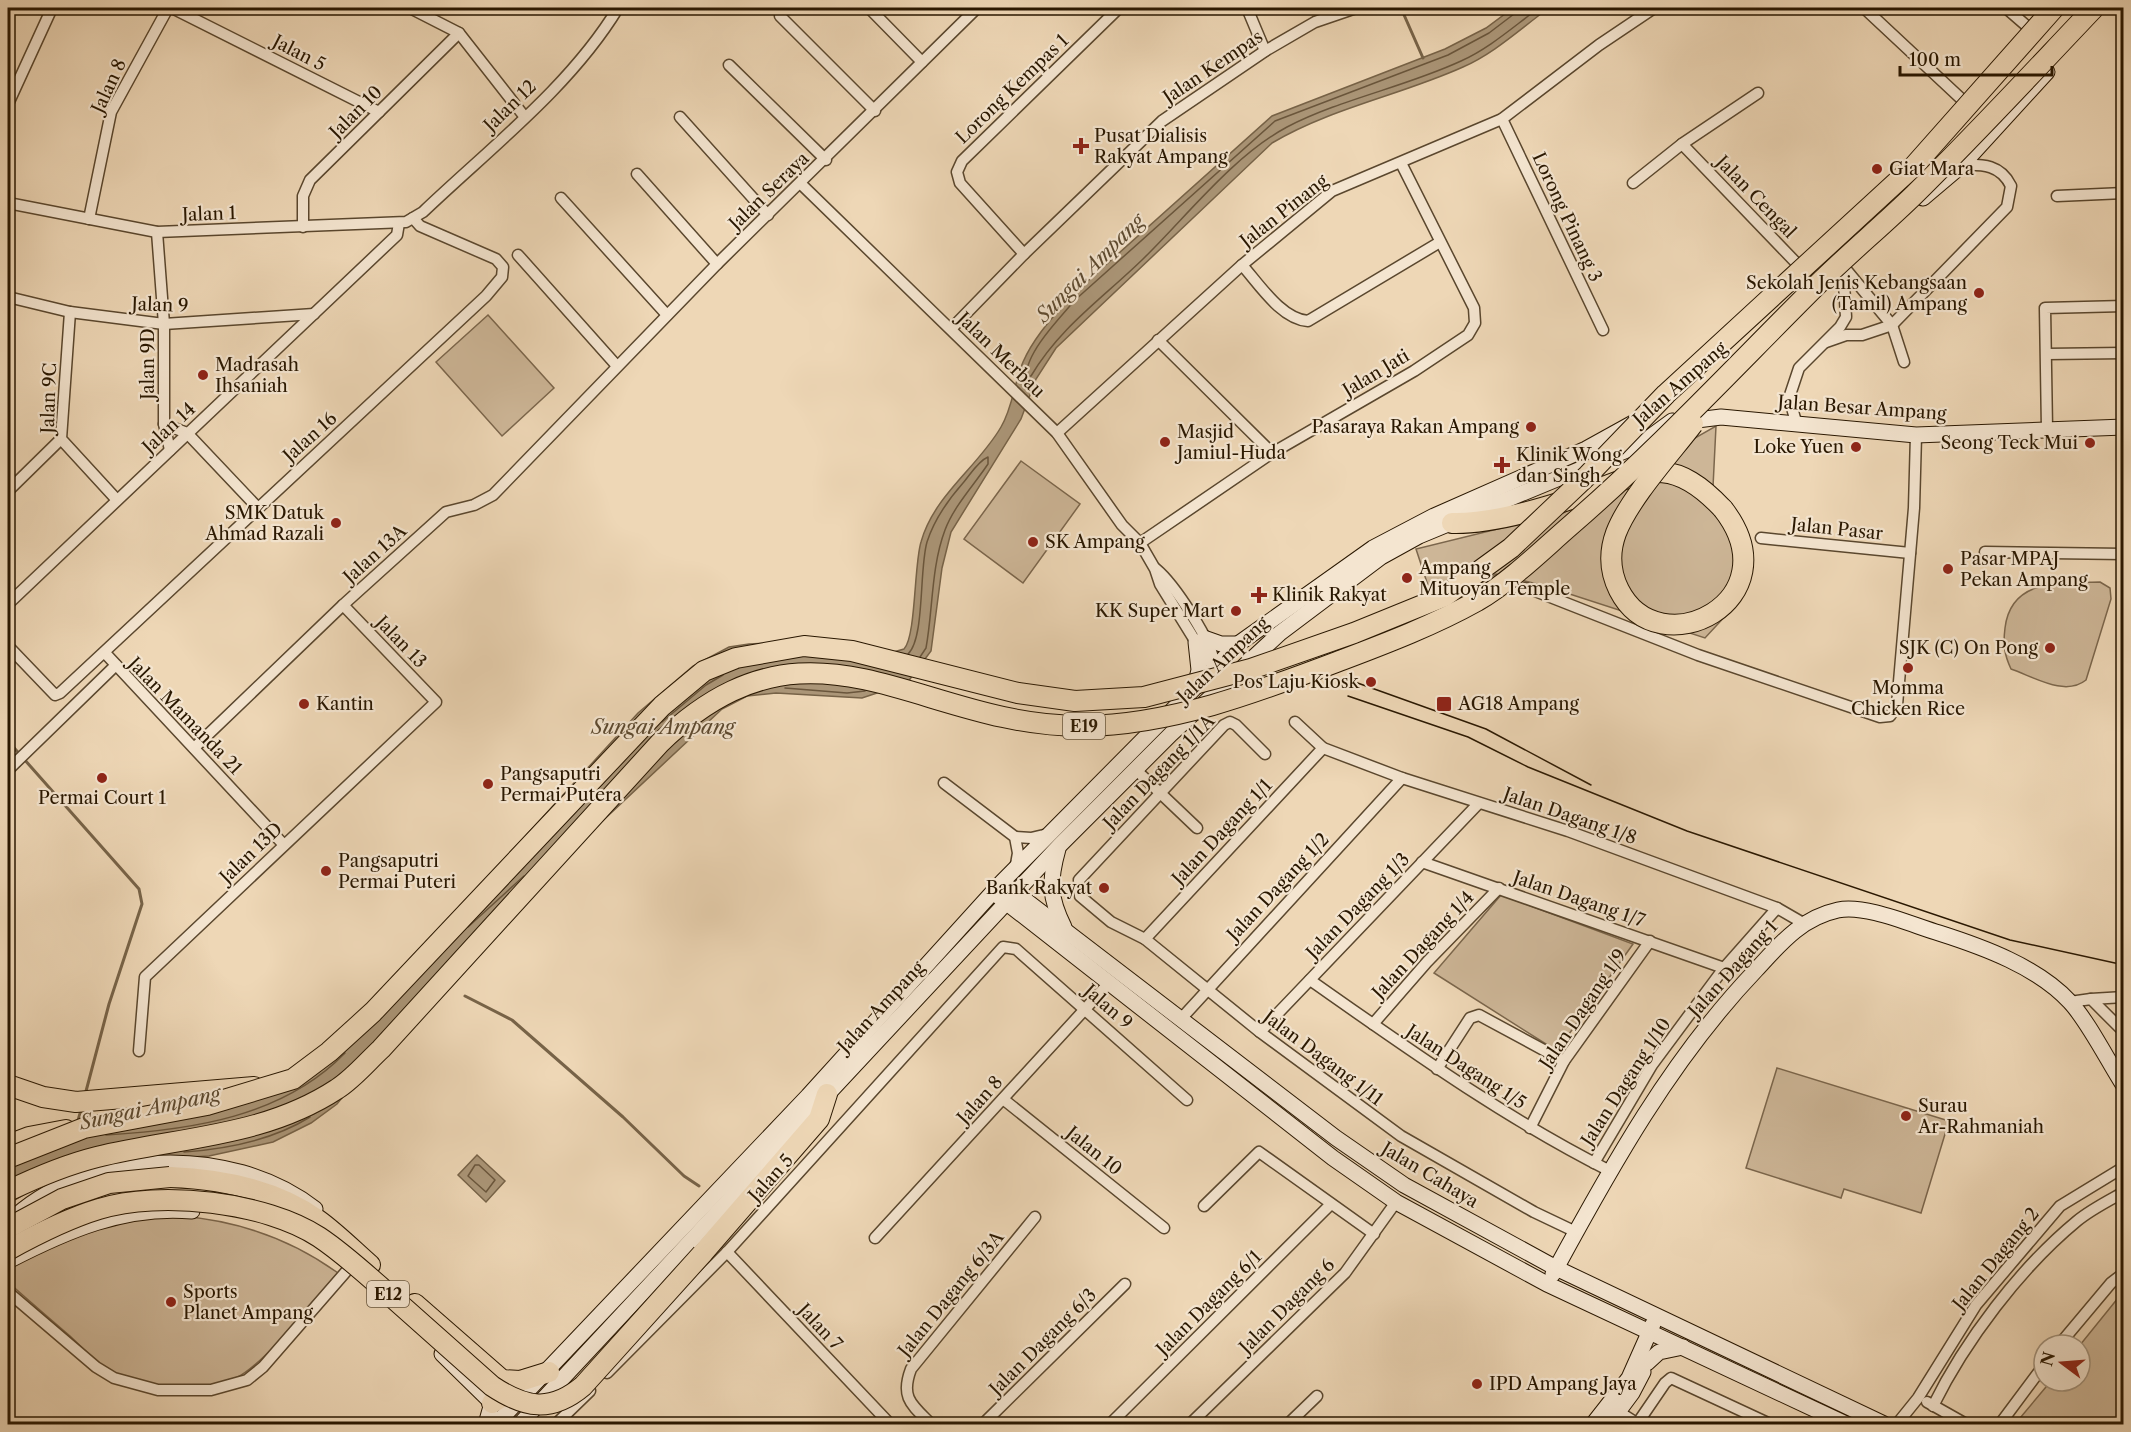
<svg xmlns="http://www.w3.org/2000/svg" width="2131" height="1432" viewBox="0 0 2131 1432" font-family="'Libre Caslon Text',serif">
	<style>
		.green { fill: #cdb697; stroke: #7b664c; stroke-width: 1.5 }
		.water { fill: #ab9678; stroke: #776348; stroke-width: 1.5 }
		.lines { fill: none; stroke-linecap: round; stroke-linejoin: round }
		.shore { stroke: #6a563c; stroke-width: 1.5 }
		.stream { stroke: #776348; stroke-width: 3 }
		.street-casing { stroke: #5a472e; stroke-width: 13 }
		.secondary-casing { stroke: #291700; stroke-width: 17 }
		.highway-casing { stroke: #291700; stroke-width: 22 }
		.street { stroke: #f4e5d0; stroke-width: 10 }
		.secondary { stroke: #f4e5d0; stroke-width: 15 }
		.highway { stroke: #eed7b6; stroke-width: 20 }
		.tram { stroke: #291700; stroke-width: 1.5 }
		.highway-bridge-casing { stroke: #291700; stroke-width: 22; stroke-linecap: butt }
		.highway-bridge { stroke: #eed7b6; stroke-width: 20 }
		.poi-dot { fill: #8f2418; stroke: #f4e5d0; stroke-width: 2 }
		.labels { text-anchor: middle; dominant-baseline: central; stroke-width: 4.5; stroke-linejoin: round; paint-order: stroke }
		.shield { fill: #f4e5d0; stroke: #66553e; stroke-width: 1.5 }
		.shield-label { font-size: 16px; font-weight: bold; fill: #291700 }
		.street-label { font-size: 18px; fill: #291700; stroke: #f4e5d0 }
		.poi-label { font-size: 18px; fill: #291700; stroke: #f4e5d0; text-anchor: start }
		.water-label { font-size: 20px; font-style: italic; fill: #5d4a30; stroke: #f4e5d0 }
	</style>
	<rect width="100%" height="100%" fill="#eed7b6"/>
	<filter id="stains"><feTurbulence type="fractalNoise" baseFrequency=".00333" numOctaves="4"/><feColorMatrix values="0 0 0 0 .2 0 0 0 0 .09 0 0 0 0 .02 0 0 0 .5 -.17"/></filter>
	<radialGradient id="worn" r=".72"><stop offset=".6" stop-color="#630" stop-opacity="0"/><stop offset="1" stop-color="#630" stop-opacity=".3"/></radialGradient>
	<g class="green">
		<polygon points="488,315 554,388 502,436 436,362"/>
		<polygon points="1716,426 1713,487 1743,526 1742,587 1728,613 1705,638 1545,586 1496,574 1436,610 1416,549 1563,513"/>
		<polygon points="1021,461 1080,504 1023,583 964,539"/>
		<path d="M2100,582l10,6 1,11 -25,81c-21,17 -52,-3 -75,-11 -7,-15 -8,-25 -6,-41 6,-50 56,-45 95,-46z"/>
		<polygon points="1501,895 1633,944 1557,1051 1434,973"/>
		<polygon points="1777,1068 1949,1121 1921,1213 1844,1189 1841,1198 1746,1168"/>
		<path d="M181,1216c58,5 110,23 157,57 -25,28 -72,90 -102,105 -33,18 -97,10 -128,-9 -14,-8 -26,-22 -38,-33 -21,-18 -42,-36 -62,-54v-16l110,-47z"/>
		<polygon points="2118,1298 2123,1298 2123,1424 2015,1424 2051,1381 2080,1381 2080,1345"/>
	</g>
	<g class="water">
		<path d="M1513,8h36c-28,20 -54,45 -86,59 -62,28 -132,41 -191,76l-216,205 -20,31 -15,40 -70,113 -9,36 -11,83 -24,32 -45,15 -86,-5 -29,3 -25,13 -267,250 -118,145 -26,19 -38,19 -64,14 -91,5 -59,13 -51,30v-61l285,-65 65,-59 280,-306 55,-47 36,-19 20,-3 39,-2 102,11 14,-4c12,-12 10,-85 17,-107 13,-47 57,-75 80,-115 12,-20 13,-44 22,-65 11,-25 30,-45 48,-66l201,-180 173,-67 41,-21z"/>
		<polygon points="477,1155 505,1181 486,1202 458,1175"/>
	</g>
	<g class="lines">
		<g class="shore">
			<path d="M1516,8l-2,6 -25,19 -41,22 -173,66 -200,179c-16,19 -48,51 -49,76h5c29,-49 72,-78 112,-117 44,-43 90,-103 144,-132 54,-28 118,-40 174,-66 29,-13 53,-35 78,-53"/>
			<path d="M908,654c17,-16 11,-85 19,-112 7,-22 21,-42 36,-59 7,-8 15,-22 25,-26v7c-14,21 -34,42 -43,66 -14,37 -12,80 -19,118l-6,9"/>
			<polyline points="785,688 847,693 865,691"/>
			<polyline points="662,722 706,685 723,675"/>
			<polyline points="468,927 524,876"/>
			<path d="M106,1135c85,-5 177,-18 239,-82"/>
			<path d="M184,1152c43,-3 89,-12 126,-35"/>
			<polygon points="475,1165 479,1165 495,1180 486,1192 468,1176"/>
		</g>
		<g class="stream">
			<polyline points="1401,8 1423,58"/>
			<polyline points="8,741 139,889 142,904 109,1004 85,1095"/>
			<polyline points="465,996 512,1020 623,1117 684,1176 699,1186"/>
			<polyline points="77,1124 81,1110"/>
		</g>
		<g class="street-casing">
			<g id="street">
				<polyline points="172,8 379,112"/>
				<polyline points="410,8 459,33 524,116"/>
				<polyline points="869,8 922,62"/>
				<polyline points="1247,8 1265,51"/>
				<polyline points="1864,8 1971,108"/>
				<polyline points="2006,8 2036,34"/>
				<polyline points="780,16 875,111"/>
				<polyline points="729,65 826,160"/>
				<polyline points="8,104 52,8"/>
				<polyline points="680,117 768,215"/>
				<polyline points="1502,119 1603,330"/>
				<polyline points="1682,144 1804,271"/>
				<polyline points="637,174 717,264"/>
				<polyline points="1633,183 1682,144 1758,93"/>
				<polyline points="801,184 1057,433 1122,525 1140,543 1155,569 1160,584 1207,660 1214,665"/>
				<polyline points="2057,196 2124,193"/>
				<polyline points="561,198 667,315"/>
				<path d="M8,203l149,29 249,-10 17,-10c67,-64 147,-125 195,-204"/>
				<polyline points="89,219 111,112 168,8"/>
				<polyline points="303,227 303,196 310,180 459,33"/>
				<polyline points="157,232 164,324 164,424 170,450"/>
				<polyline points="1024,254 960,183 957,172 962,161 1119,8"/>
				<polyline points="518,255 617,366"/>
				<path d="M1242,265c17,19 39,54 66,56l132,-79"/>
				<polyline points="1843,266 1892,325 1904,362"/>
				<polyline points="8,297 70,312 164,324 314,314"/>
				<polyline points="70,312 61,439 117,500"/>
				<polyline points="951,329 1024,254 1162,121 1265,51 1315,22 1356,8"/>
				<polyline points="1158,340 1272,453"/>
				<path d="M1826,342l20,-7h16l30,-10 115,-118 4,-21c-10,-21 -28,-22 -49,-21"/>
				<polyline points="2047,354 2124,353"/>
				<polyline points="164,424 187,433 258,508"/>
				<polyline points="1797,425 1789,398 1799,368 1840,327 1846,317 1843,266"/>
				<polyline points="2047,429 2045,308 2124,306"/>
				<polyline points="1057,433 1242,265 1332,191 1502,119 1599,45 1654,8"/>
				<polyline points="8,491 61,439"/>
				<polyline points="1761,538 1910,553"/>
				<polyline points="1140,543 1272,453 1414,371 1468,335 1475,323 1474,308 1401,163"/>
				<polyline points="1985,552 2124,554"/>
				<path d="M1156,569c17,14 58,74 58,96"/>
				<polyline points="1503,585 1530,589 1698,655 1880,717 1890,716 1897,705 1914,508 1916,435"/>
				<polyline points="8,604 397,235 399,223"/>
				<polyline points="8,646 55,695 60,693 486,296 502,277 503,267 496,259 420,226 413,218"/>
				<polyline points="105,653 284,845"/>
				<polyline points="1295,722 1323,748 1402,778 1568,831 1777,908 1803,923"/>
				<polyline points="194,748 343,605 446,512 474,505 493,495 717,264 977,8"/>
				<polyline points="1265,754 1236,725 1230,722 1224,725 1079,880 1080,896 1111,922 1145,939 1260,1032 1401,1136 1534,1212 1576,1232"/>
				<polyline points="1135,769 1197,828"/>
				<polyline points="8,770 116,665"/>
				<polyline points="944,783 1015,837 1018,853 1015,870"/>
				<polyline points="1015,837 1031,838 1048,834"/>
				<polyline points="1422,862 1724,968"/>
				<polyline points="1145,939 1323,748"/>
				<path d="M1310,980c97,68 193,137 300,191"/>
				<polyline points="2091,999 2124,997"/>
				<polyline points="2070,1002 2091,999 2124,1032"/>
				<polyline points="1180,1020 1402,778"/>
				<polyline points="1373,1024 1427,962 1499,888"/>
				<polyline points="1260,1032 1479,803"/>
				<polyline points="139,1051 145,977 436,702 343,605"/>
				<polyline points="1437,1069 1470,1018 1479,1015 1564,1061"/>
				<polyline points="1003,1099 1164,1228"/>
				<polyline points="1530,1128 1564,1061 1650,941"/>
				<polyline points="1594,1163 1652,1065 1724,968 1777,908"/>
				<polyline points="1204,1206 1259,1152 1374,1234"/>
				<polyline points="875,1238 1109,983"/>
				<polyline points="727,1252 890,1424"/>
				<polyline points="8,1292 96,1367 114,1378 158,1390 211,1390 247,1380 263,1367 350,1267"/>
				<polyline points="2059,1345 2111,1283 2124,1273"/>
				<polyline points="607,1373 727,1252 1003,947 1016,949 1187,1100"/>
				<polyline points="1927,1402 1966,1424"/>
				<path d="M1933,1406c32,-65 87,-138 144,-185 13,-11 31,-20 47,-29"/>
				<polyline points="1619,1412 1638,1424"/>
				<polyline points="556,1424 590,1391"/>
				<path d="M931,1424c-19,-19 -31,-26 -20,-55l124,-152"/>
				<polyline points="983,1424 1125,1284"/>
				<polyline points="1110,1424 1331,1204"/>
				<polyline points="1190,1424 1345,1273 1396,1202"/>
				<polyline points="1288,1424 1317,1396"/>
				<polyline points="1637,1424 1665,1383 1671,1378 1770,1424"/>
				<polyline points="1897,1424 1918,1398 1976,1305 2060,1206 2124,1167"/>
				<polyline points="2000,1424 2044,1365"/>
			</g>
		</g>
		<g class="secondary-casing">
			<g id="secondary">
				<polyline points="1923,198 1962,165 2047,72"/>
				<polyline points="1681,422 1721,417 1916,435 2124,427"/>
				<polyline points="1204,638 1221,644 1238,644"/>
				<polyline points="1196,683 1199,670 1196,642"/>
				<path d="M1058,849c-9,32 -9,48 6,78"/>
				<polyline points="1007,886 1336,1138 1404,1185 1556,1268 1884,1424"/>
				<polyline points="998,896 1333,1158 1396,1202 1547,1284 1846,1424"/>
				<path d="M8,1223c76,-75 223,-80 307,-14"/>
				<path d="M8,1261c58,-30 117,-56 184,-50"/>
				<path d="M1553,1274c58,-107 118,-215 203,-304 24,-26 45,-52 82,-60 27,-6 74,15 101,23 44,14 99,34 131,69 18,19 39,61 54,84"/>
				<polyline points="442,1354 492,1403 486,1424"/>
				<polyline points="1647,1363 1659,1352 1683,1347"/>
				<polyline points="496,1424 808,1096 1002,882 1238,644 1373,548 1434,516 1586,449 1633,423"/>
				<polyline points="520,1424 1059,846 1171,734 1280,633 1381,557 1419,536 1639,445 1672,421"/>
				<polyline points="1593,1424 1629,1378 1653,1324"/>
				<polyline points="1609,1424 1632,1393 1643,1372"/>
			</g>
		</g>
		<g class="highway-casing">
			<g id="highway">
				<path d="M1452,523c36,1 86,-13 122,-25 65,-22 92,-50 149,11"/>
				<polyline points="8,1085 43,1097 76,1102 254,1087"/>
				<polyline points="8,1145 29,1137 66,1130"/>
				<path d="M170,1177c52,2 105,12 148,43 18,13 35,30 52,45"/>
				<polyline points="702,1254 819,1119 827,1094"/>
				<polyline points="415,1304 502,1380 520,1381 549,1372"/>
				<polyline points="492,1403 500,1398 502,1380"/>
			</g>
		</g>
		<use href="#street" class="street"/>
		<use href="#secondary" class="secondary"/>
		<use href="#highway" class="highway"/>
		<g class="tram">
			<polyline points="1352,681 1486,729 1591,785"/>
			<polyline points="1348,696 1468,737 1528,767 1687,831 2010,940 2124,965"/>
		</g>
		<g class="highway-bridge-casing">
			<g id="highway-bridge">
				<path d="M1693,424c-23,30 -64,75 -77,109 -7,19 -6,39 3,57 40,79 175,10 104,-81"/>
				<polyline points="8,1158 84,1128 207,1105 293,1079 329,1052 373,1012 662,706 704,671 736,658 804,646 852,651 1018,693 1075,701 1144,697 1251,669 1354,633 1445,596 1511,548 1588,475 1666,394 1914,166 2054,8"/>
				<path d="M8,1191c29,-14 57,-26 89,-34 82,-20 167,-20 240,-68 16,-10 30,-27 44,-40l279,-306c152,-147 257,-16 423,-17 89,-1 177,-35 259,-66 45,-17 92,-35 135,-59 34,-20 64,-50 94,-76 83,-72 158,-152 236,-230 34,-35 72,-66 107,-100 62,-61 121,-125 180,-187"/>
				<polyline points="8,1228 62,1199 109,1183 170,1177"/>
				<path d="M8,1250c29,-16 58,-31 91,-41 61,-19 167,-7 220,28 27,18 50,40 74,61 33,29 66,59 99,88 33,22 59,27 91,0l119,-132"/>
			</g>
		</g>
		<use href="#highway-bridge" class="highway-bridge"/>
	</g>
	<g class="poi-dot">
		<path d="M1078 137h6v6h6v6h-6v6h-6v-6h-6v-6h6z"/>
		<circle cx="1877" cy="169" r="6"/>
		<circle cx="1979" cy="293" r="6"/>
		<circle cx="203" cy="375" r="6"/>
		<circle cx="1531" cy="427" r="6"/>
		<circle cx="1165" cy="442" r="6"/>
		<circle cx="2090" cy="443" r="6"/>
		<circle cx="1856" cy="447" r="6"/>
		<path d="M1499 456h6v6h6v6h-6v6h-6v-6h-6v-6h6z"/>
		<circle cx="336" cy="523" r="6"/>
		<circle cx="1033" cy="542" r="6"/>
		<circle cx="1948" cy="569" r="6"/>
		<circle cx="1407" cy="578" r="6"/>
		<path d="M1256 586h6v6h6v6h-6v6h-6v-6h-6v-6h6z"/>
		<circle cx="1236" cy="611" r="6"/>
		<circle cx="2050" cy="648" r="6"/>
		<circle cx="1908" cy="668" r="6"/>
		<circle cx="1371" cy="682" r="6"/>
		<circle cx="304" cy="704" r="6"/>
		<rect x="1436" y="696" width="16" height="16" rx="3"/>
		<circle cx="102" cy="778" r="6"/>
		<circle cx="488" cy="784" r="6"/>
		<circle cx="326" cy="871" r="6"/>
		<circle cx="1104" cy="888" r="6"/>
		<circle cx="1906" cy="1116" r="6"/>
		<circle cx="171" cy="1302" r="6"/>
		<circle cx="1477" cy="1384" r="6"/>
	</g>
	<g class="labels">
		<g class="shield">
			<rect x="1063" y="713" width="42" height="26" rx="4.5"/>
			<rect x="367" y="1281" width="42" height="26" rx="4.5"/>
		</g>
		<g class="shield-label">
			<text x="1084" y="726">E19</text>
			<text x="388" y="1294">E12</text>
		</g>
		<g class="street-label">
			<text transform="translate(299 53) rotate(27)">Jalan 5</text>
			<text transform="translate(1213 67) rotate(-34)">Jalan Kempas</text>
			<text transform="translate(109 86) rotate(-65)">Jalan 8</text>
			<text transform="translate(1012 89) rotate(-44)">Lorong Kempas 1</text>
			<text transform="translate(510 106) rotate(-44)">Jalan 12</text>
			<text transform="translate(356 112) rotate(-45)">Jalan 10</text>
			<text transform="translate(769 191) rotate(-44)">Jalan Seraya</text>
			<text transform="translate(1756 197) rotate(46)">Jalan Cengal</text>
			<text transform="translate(1284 211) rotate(-38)">Jalan Pinang</text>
			<text transform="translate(209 214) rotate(-2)">Jalan 1</text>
			<text transform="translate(1567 217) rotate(65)">Lorong Pinang 3</text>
			<text transform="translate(160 305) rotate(2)">Jalan 9</text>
			<text transform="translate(1001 355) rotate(44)">Jalan Merbau</text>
			<text transform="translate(148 364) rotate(-90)">Jalan 9D</text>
			<text transform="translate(1376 373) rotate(-31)">Jalan Jati</text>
			<text transform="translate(1680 384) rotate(-41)">Jalan Ampang</text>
			<text transform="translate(49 398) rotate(-88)">Jalan 9C</text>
			<text transform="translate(1862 408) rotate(4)">Jalan Besar Ampang</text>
			<text transform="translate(169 428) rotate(-43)">Jalan 14</text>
			<text transform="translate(310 437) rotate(-42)">Jalan 16</text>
			<text transform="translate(1837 529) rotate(6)">Jalan Pasar</text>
			<text transform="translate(375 554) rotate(-42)">Jalan 13A</text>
			<text transform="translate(401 642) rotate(46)">Jalan 13</text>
			<text transform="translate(1223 660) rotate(-43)">Jalan Ampang</text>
			<text transform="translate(185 716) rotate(46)">Jalan Mamanda 21</text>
			<text transform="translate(1159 772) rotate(-46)">Jalan Dagang 1/1A</text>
			<text transform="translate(1570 816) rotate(19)">Jalan Dagang 1/8</text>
			<text transform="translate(1222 832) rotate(-47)">Jalan Dagang 1/1</text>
			<text transform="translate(251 853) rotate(-44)">Jalan 13D</text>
			<text transform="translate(1278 887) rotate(-47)">Jalan Dagang 1/2</text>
			<text transform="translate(1579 899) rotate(19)">Jalan Dagang 1/7</text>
			<text transform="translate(1358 906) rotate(-46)">Jalan Dagang 1/3</text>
			<text transform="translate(1423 945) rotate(-47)">Jalan Dagang 1/4</text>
			<text transform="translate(1733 969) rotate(-48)">Jalan Dagang 1</text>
			<text transform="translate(881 1007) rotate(-47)">Jalan Ampang</text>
			<text transform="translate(1108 1007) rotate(41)">Jalan 9</text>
			<text transform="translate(1583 1009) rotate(-56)">Jalan Dagang 1/9</text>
			<text transform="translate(1323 1058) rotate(37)">Jalan Dagang 1/11</text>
			<text transform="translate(1466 1067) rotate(33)">Jalan Dagang 1/5</text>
			<text transform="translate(1626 1082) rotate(-57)">Jalan Dagang 1/10</text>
			<text transform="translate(980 1100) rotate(-48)">Jalan 8</text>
			<text transform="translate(1094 1151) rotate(39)">Jalan 10</text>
			<text transform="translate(1430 1175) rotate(31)">Jalan Cahaya</text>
			<text transform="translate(771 1178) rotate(-48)">Jalan 5</text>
			<text transform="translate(1996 1259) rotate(-51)">Jalan Dagang 2</text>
			<text transform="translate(951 1294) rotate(-51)">Jalan Dagang 6/3A</text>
			<text transform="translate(1209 1303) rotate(-45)">Jalan Dagang 6/1</text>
			<text transform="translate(1287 1306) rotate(-45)">Jalan Dagang 6</text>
			<text transform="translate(820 1327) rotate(47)">Jalan 7</text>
			<text transform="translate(1043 1342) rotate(-45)">Jalan Dagang 6/3</text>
		</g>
		<g class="poi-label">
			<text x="1094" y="136">Pusat Dialisis<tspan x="1094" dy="21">Rakyat Ampang</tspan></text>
			<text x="1889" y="169">Giat Mara</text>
			<text x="1967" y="283" text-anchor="end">Sekolah Jenis Kebangsaan<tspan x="1967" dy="21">(Tamil) Ampang</tspan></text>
			<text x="215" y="365">Madrasah<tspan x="215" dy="21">Ihsaniah</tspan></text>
			<text x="1519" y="427" text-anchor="end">Pasaraya Rakan Ampang</text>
			<text x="1177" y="432">Masjid<tspan x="1177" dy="21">Jamiul-Huda</tspan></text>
			<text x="2078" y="443" text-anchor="end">Seong Teck Mui</text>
			<text x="1844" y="447" text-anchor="end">Loke Yuen</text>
			<text x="1516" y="455">Klinik Wong<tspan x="1516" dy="21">dan Singh</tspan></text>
			<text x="324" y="513" text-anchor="end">SMK Datuk<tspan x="324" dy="21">Ahmad Razali</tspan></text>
			<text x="1045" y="542">SK Ampang</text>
			<text x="1960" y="559">Pasar MPAJ<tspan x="1960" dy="21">Pekan Ampang</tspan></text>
			<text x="1419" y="568">Ampang<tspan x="1419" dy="21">Mituoyan Temple</tspan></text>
			<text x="1272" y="595">Klinik Rakyat</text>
			<text x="1224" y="611" text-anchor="end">KK Super Mart</text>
			<text x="2038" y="648" text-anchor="end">SJK (C) On Pong</text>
			<text x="1359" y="682" text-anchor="end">Pos Laju Kiosk</text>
			<text x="1908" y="688" text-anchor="middle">Momma<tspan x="1908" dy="21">Chicken Rice</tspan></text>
			<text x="316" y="704">Kantin</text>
			<text x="1458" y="704">AG18 Ampang</text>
			<text x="500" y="774">Pangsaputri<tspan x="500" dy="21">Permai Putera</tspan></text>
			<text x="102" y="798" text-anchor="middle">Permai Court 1</text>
			<text x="338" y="861">Pangsaputri<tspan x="338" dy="21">Permai Puteri</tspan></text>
			<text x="1092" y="888" text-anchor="end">Bank Rakyat</text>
			<text x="1918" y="1106">Surau<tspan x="1918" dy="21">Ar-Rahmaniah</tspan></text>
			<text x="183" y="1292">Sports<tspan x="183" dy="21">Planet Ampang</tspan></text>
			<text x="1489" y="1384">IPD Ampang Jaya</text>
		</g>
		<g class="water-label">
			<text transform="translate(1090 268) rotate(-45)">Sungai Ampang</text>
			<text x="663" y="727">Sungai Ampang</text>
			<text transform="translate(150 1108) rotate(-12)">Sungai Ampang</text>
		</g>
	</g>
	<rect width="2131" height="1432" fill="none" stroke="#eed7b6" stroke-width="30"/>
	<rect x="9" y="9" width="2113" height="1414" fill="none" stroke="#291700" stroke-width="3"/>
	<rect x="15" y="15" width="2101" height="1402" fill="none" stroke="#291700" stroke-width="1.5"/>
	<g transform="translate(2062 1363) rotate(286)"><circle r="28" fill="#f4e5d0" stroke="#a3937d" stroke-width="1.5"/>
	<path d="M0-4.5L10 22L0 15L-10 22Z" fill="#8f2418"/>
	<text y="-9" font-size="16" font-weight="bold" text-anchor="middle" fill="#291700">N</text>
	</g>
	<path d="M1900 66v9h152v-9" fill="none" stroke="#291700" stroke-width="3"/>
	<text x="1909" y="66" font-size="18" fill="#291700" stroke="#f4e5d0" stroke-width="4.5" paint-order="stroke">100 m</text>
	<rect width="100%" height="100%" filter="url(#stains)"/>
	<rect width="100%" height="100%" fill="url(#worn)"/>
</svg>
